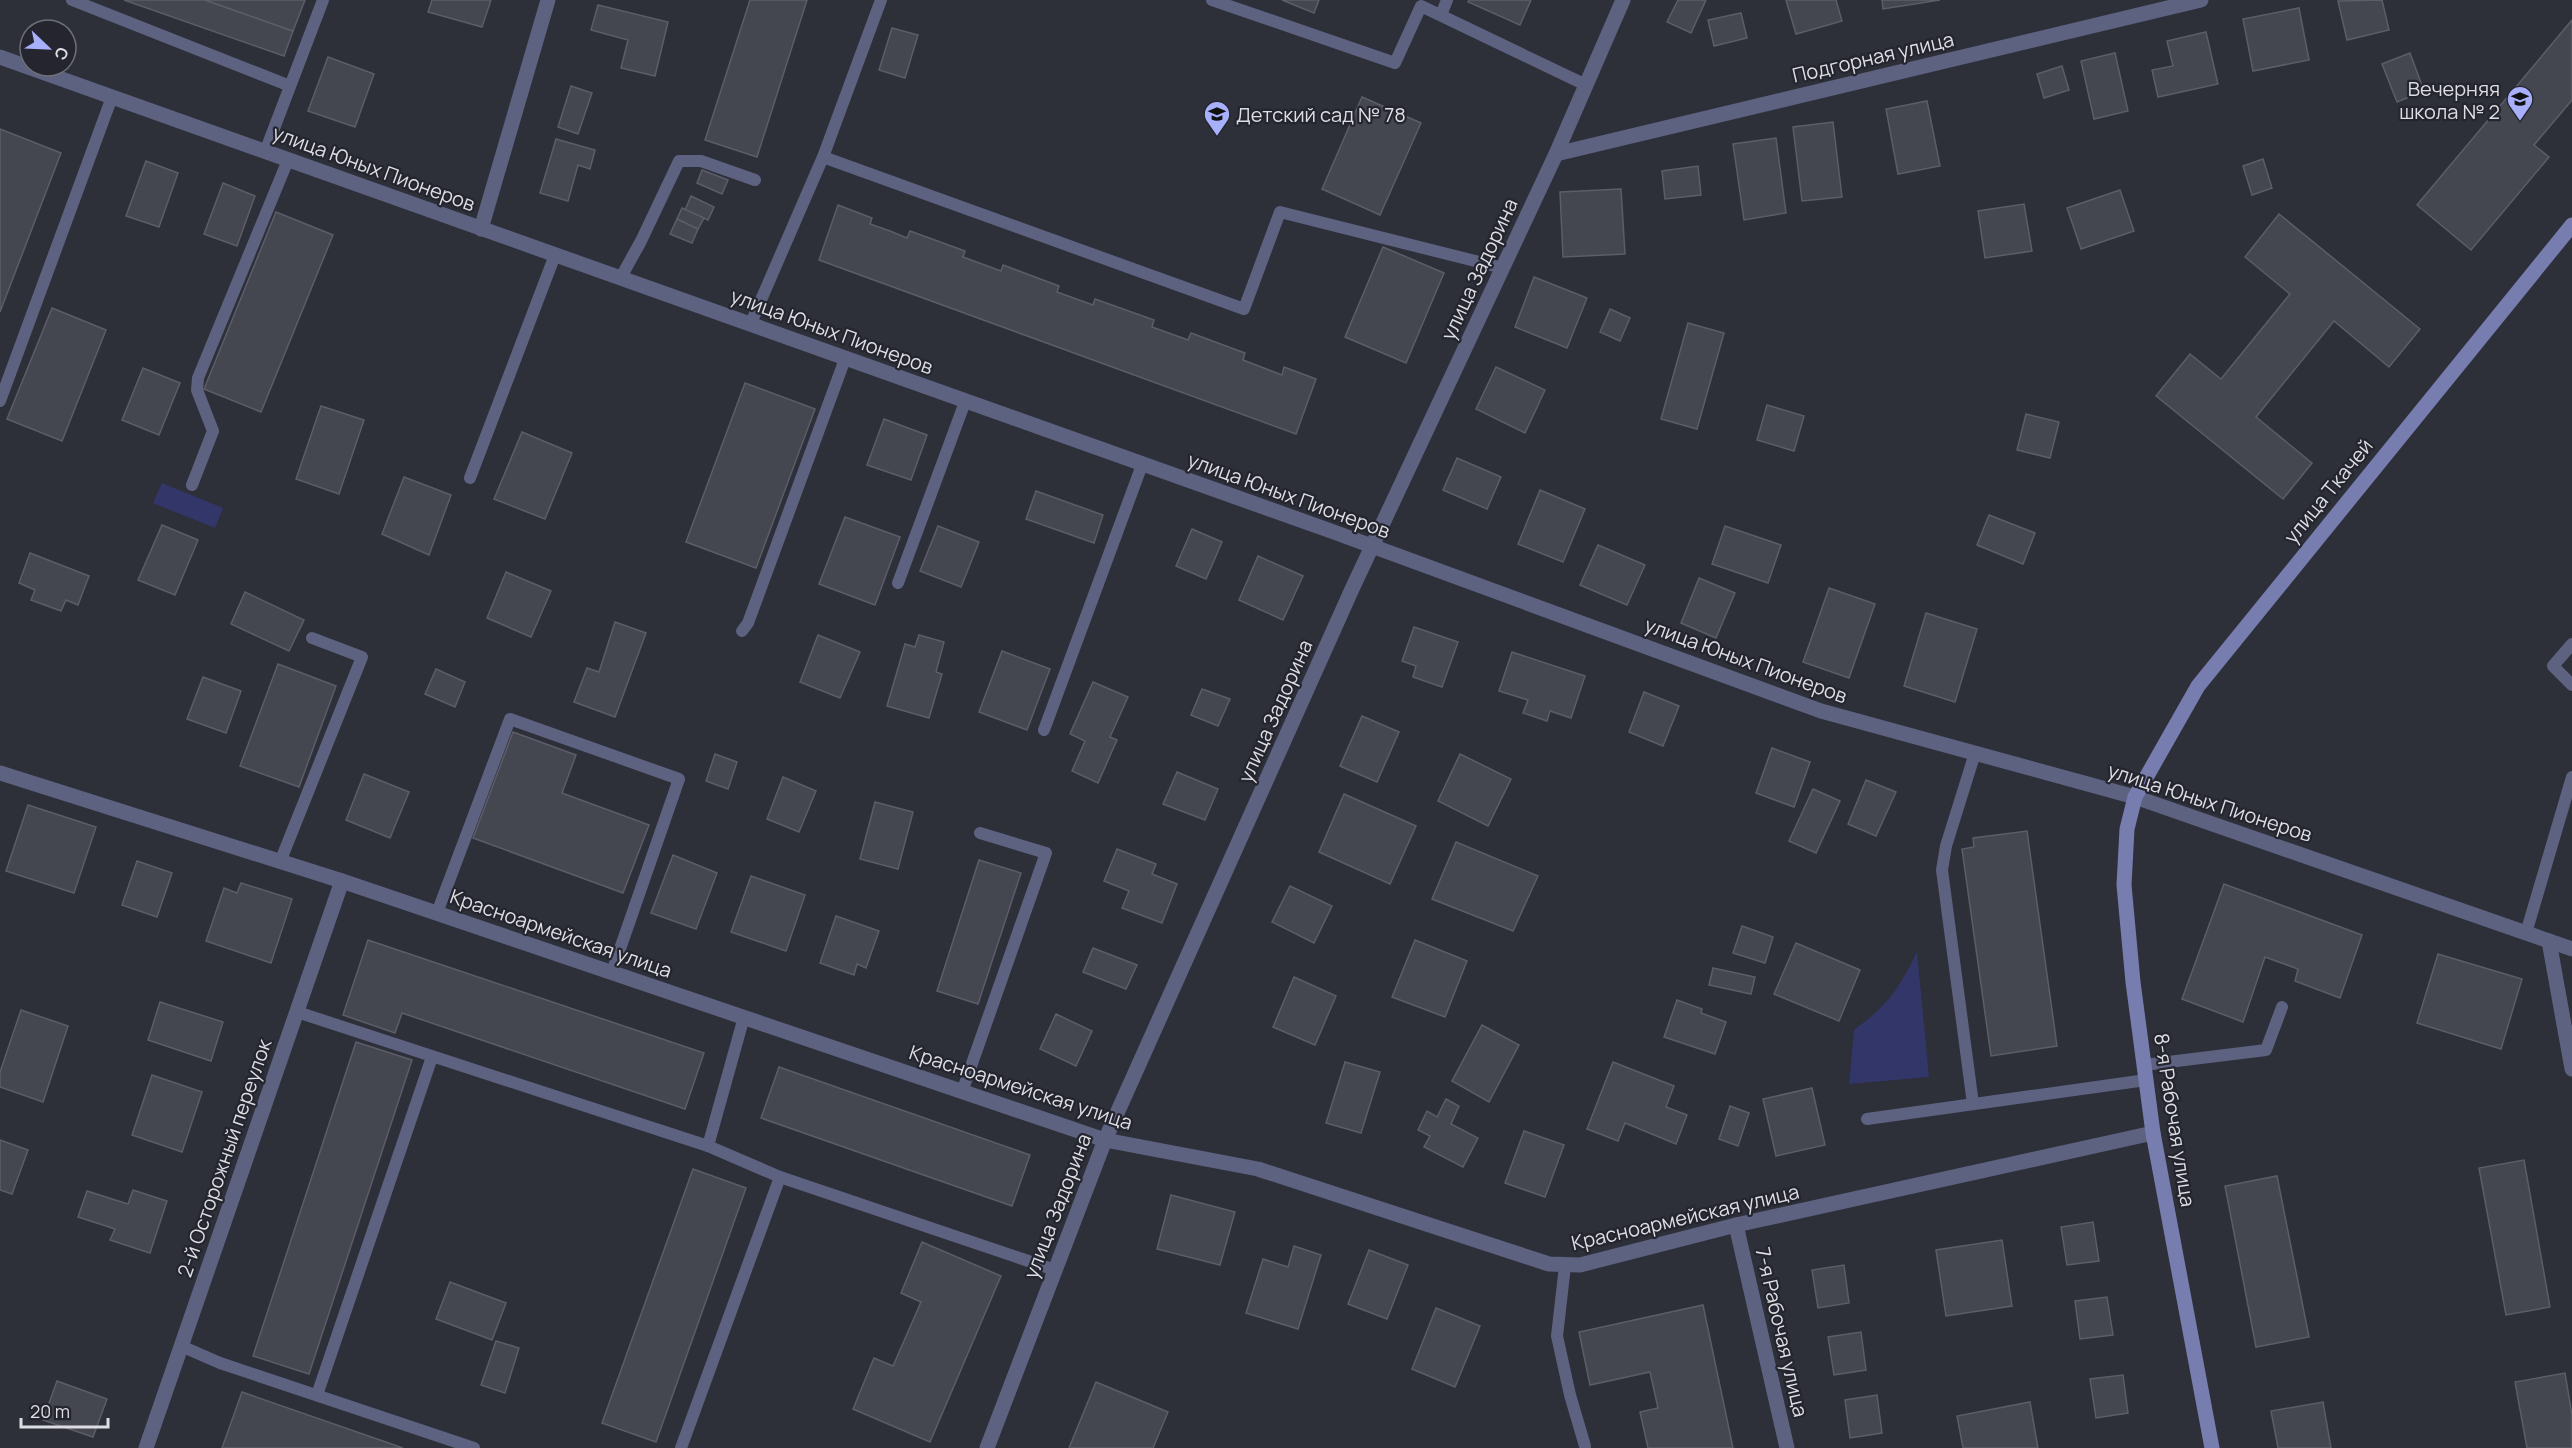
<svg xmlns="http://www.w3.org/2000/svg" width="2572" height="1448" viewBox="0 0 2572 1448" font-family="Manrope,sans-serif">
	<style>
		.green { fill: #333669 }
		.building { fill: #444650; stroke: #5c5d68; stroke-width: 1.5 }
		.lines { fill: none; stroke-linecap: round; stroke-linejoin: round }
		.lane { stroke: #5e6281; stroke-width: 12 }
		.street { stroke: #5e6281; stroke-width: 15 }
		.secondary { stroke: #777daf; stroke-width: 15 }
		.labels { text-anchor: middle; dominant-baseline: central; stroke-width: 4.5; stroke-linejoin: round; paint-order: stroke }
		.street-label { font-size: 20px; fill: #dddee4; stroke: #24252e }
		.poi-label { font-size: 20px; fill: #dddee4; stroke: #24252e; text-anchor: end }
	</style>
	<rect width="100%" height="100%" fill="#2d2f39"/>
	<g class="green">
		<polygon points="162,483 223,508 215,528 153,503"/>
		<path d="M1917,952l12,125 -80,7 5,-54c34,-25 45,-41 63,-78z"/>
	</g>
	<g class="building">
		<polygon points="124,0 205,0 293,31 284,56"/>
		<polygon points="205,0 305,0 293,31"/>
		<polygon points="432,0 491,0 482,27 428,12"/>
		<polygon points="750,0 807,0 757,157 705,140"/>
		<polygon points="1282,0 1319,0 1314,13"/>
		<polygon points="1469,0 1531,0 1520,25 1468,2"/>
		<polygon points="1678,0 1706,0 1691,33 1667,22"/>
		<polygon points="1786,0 1836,0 1842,21 1796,34"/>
		<polygon points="1882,0 1940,0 1883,9"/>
		<polygon points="2382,0 2389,30 2347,40 2338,1"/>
		<polygon points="598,5 668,22 655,76 621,68 628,40 591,30"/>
		<polygon points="2299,8 2309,60 2253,71 2243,19"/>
		<polygon points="1741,13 1747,38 1714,46 1708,20"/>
		<polygon points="2572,20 2572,100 2534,145 2549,157 2471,250 2417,205"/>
		<polygon points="892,28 918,35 905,78 879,70"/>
		<polygon points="2206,32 2218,84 2158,97 2152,70 2173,66 2167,41"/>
		<polygon points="2115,53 2128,111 2094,119 2081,61"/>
		<polygon points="2410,53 2424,91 2397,102 2382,64"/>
		<polygon points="328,57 374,74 355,127 308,111"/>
		<polygon points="2062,66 2069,90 2044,98 2037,74"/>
		<polygon points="571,86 592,93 578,134 558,127"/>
		<polygon points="1362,97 1421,123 1380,215 1322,189"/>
		<polygon points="1927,101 1940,166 1898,174 1886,109"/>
		<polygon points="1833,122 1842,197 1802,201 1793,127"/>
		<polygon points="0,129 61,153 0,312"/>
		<polygon points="1776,138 1786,213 1744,220 1733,144"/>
		<polygon points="556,139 595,150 590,169 578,165 568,201 540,193"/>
		<polygon points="2263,159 2272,188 2252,195 2243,166"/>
		<polygon points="146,161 178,173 159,227 126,216"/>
		<polygon points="1698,166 1701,195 1665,199 1662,171"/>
		<polygon points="702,170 728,180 722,194 697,183"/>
		<polygon points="223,183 255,196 237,246 204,234"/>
		<polygon points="1621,189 1625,254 1563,257 1560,192"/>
		<polygon points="2120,190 2134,231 2081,249 2067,208"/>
		<polygon points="691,196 714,207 708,220 685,210"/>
		<polygon points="2024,204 2032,251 1985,258 1978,211"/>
		<polygon points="838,205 872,218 870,224 890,231 907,238 910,231 965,251 963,257 1001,271 1003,265 1059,286 1057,292 1093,305 1095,299 1154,320 1152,327 1188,340 1191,333 1245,353 1243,360 1282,375 1284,367 1316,379 1296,434 819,260"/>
		<polygon points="682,208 704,218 698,229 677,219"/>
		<polygon points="276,212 333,235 261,412 204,389"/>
		<polygon points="2279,214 2420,329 2389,367 2334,321 2256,417 2312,463 2283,499 2156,396 2190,354 2221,379 2290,294 2245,257"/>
		<polygon points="677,219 698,229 692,243 670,234"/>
		<polygon points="1383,247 1444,273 1406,363 1345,337"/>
		<polygon points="1534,277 1587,298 1567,348 1515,327"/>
		<polygon points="52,308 106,330 62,441 7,419"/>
		<polygon points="1610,309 1630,318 1620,341 1600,332"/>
		<polygon points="1688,323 1724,333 1697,429 1661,419"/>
		<polygon points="1496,367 1545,390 1525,433 1476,409"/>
		<polygon points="143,368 180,383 159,435 122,420"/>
		<polygon points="745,383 815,409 756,568 686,542"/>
		<polygon points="1767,405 1804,416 1794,451 1757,440"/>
		<polygon points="321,406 364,420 339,494 296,479"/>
		<polygon points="2026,414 2059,422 2050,458 2017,450"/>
		<polygon points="884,419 927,435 911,480 867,465"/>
		<polygon points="522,432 572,453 545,519 494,499"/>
		<polygon points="1457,458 1501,477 1487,509 1443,490"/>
		<polygon points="404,477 451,495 429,555 382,534"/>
		<polygon points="1540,490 1585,509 1563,562 1518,544"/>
		<polygon points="1036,491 1103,515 1094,543 1026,519"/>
		<polygon points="1989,515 2035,533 2023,564 1977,545"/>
		<polygon points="845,517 900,537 875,605 819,584"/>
		<polygon points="162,525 198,540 175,595 138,580"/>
		<polygon points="938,526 979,542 961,587 920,571"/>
		<polygon points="1725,526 1781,545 1768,583 1712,564"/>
		<polygon points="1192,529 1222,542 1206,579 1176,566"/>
		<polygon points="1598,545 1645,565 1627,605 1580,585"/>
		<polygon points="30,553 89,576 78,605 66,600 61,611 31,600 35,590 19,583"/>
		<polygon points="1258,556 1303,576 1283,620 1239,600"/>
		<polygon points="506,572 551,591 531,637 487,618"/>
		<polygon points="1699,578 1735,593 1716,638 1681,623"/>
		<polygon points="1829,588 1875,604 1849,678 1803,662"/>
		<polygon points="245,592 304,620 289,651 231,624"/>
		<polygon points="1926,613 1977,629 1955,702 1904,686"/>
		<polygon points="615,622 646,633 615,717 574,702 587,668 599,672"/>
		<polygon points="1414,627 1458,642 1442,687 1413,677 1416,666 1402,661"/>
		<polygon points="818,635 860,652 840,698 800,682"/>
		<polygon points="919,635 944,642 936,672 942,674 929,718 887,706 905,644 915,647"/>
		<polygon points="1002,651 1050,669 1027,730 979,712"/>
		<polygon points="1512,652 1585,676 1571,718 1550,711 1547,721 1523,713 1528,700 1499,691"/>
		<polygon points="278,664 336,686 299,787 240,766"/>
		<polygon points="436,669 465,682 455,707 425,694"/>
		<polygon points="203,677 241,691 226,733 187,719"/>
		<polygon points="1093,682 1128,697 1110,737 1117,740 1098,783 1072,771 1085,741 1070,734"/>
		<polygon points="1202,689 1230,699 1218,726 1191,715"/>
		<polygon points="1644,692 1679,706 1663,746 1629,732"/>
		<polygon points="1362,716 1399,732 1377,782 1340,766"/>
		<polygon points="513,732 576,755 562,793 649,825 623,893 473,838"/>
		<polygon points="1772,748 1810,762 1794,807 1756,793"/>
		<polygon points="715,754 737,762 728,789 706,781"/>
		<polygon points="1460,754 1511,779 1488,826 1438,801"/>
		<polygon points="1177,772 1218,789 1205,820 1163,804"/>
		<polygon points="364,774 409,792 390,838 346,820"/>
		<polygon points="783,777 816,791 799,832 767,819"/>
		<polygon points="1866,780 1896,792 1876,836 1848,824"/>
		<polygon points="1813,789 1840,801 1816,853 1789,841"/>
		<polygon points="1344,794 1416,826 1390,884 1319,852"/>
		<polygon points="875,802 913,812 898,869 860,859"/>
		<polygon points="28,805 96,827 74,893 6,871"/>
		<polygon points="2027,831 2057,1046 1991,1056 1962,849 1974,847 1973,838"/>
		<polygon points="1456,842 1538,876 1513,931 1432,899"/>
		<polygon points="1117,849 1156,864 1152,874 1177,884 1162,923 1122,908 1129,891 1104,881"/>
		<polygon points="673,855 717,873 696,929 651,913"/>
		<polygon points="979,860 1021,873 978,1004 937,991"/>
		<polygon points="137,861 172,873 157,917 122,905"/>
		<polygon points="751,876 805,895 786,951 731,932"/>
		<polygon points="241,883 292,899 271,963 206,941 224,888 237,893"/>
		<polygon points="2224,884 2362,935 2340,998 2295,981 2298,969 2265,957 2243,1022 2182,999"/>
		<polygon points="1290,886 1332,906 1314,943 1272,922"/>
		<polygon points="836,916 879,931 866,968 857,964 854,975 820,963"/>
		<polygon points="1742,926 1773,937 1765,963 1733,953"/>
		<polygon points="368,940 704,1053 685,1109 402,1013 395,1033 343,1015"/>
		<polygon points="1415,940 1467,961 1445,1017 1392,997"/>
		<polygon points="1796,943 1860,970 1839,1021 1774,994"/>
		<polygon points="1093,948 1137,965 1126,989 1083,972"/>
		<polygon points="2438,954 2522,979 2501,1049 2417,1023"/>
		<polygon points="1713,968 1755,977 1751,994 1709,985"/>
		<polygon points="1294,977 1336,996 1315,1045 1273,1027"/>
		<polygon points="1677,1000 1702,1009 1701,1013 1726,1022 1715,1054 1664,1037"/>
		<polygon points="160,1002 223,1022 211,1061 148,1040"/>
		<polygon points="21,1010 68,1026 43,1102 0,1087 0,1072"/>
		<polygon points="1056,1014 1092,1031 1076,1066 1040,1049"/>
		<polygon points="1482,1025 1519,1045 1489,1102 1452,1081"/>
		<polygon points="356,1042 412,1060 309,1374 253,1356"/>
		<polygon points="1345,1062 1380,1072 1361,1133 1326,1123"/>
		<polygon points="1613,1062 1674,1086 1666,1107 1687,1115 1676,1144 1625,1123 1618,1141 1587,1129"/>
		<polygon points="779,1067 1030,1155 1012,1206 761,1118"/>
		<polygon points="152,1075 202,1092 182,1152 132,1135"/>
		<polygon points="1812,1088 1825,1145 1776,1156 1763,1099"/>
		<polygon points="1446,1099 1459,1106 1451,1124 1478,1138 1463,1167 1424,1147 1430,1136 1418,1130 1427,1111 1437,1117"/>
		<polygon points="1730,1106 1749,1113 1738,1146 1719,1139"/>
		<polygon points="1524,1131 1564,1145 1545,1197 1505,1183"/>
		<polygon points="0,1140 28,1150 12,1194 0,1190"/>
		<polygon points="2524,1160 2550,1307 2506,1315 2479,1168"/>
		<polygon points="693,1169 746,1188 656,1442 602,1423"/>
		<polygon points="2277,1176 2309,1337 2256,1347 2225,1186"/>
		<polygon points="133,1190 167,1201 150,1253 110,1240 115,1229 78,1217 87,1191 128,1204"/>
		<polygon points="1171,1195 1235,1212 1220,1265 1157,1249"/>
		<polygon points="2093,1222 2099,1261 2067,1265 2061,1227"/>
		<polygon points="2002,1240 2012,1306 1946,1316 1936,1250"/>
		<polygon points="922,1242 1001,1276 930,1442 853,1409 874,1358 893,1366 921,1302 901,1293"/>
		<polygon points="1294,1246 1321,1255 1298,1329 1246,1313 1263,1259 1288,1267"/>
		<polygon points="1369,1250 1408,1265 1387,1319 1348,1304"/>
		<polygon points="1844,1265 1849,1303 1818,1308 1812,1270"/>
		<polygon points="450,1282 506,1303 492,1340 436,1319"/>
		<polygon points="2107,1297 2113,1335 2080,1339 2075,1301"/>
		<polygon points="1703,1305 1733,1448 1648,1448 1640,1412 1658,1408 1650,1372 1590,1385 1579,1332"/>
		<polygon points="1436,1308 1480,1326 1455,1387 1412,1369"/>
		<polygon points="1861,1332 1866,1370 1834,1375 1828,1337"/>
		<polygon points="496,1341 519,1348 505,1393 481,1385"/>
		<polygon points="2565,1373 2572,1415 2572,1448 2527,1448 2515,1382"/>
		<polygon points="2123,1375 2128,1413 2096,1418 2090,1379"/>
		<polygon points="57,1381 107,1399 93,1437 43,1420"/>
		<polygon points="1096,1382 1168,1412 1153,1448 1069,1448"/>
		<polygon points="242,1392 403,1448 222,1448"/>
		<polygon points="1877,1395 1882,1433 1850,1438 1845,1400"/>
		<polygon points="2030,1402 2038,1448 1963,1448 1957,1416"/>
		<polygon points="2323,1402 2331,1448 2278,1448 2271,1411"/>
	</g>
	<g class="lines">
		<g class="lane">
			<polyline points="72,0 290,86"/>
			<polyline points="1212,0 1395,63 1421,6 1586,85"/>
			<polyline points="1441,15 1447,0"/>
			<polyline points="265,152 323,0"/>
			<polyline points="823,157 1244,309 1280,212 1503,268"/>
			<polyline points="620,279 641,241 679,161 701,161 755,180"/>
			<polyline points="751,323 823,157 881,0"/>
			<polyline points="0,401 112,97"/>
			<polyline points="470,478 555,255"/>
			<polyline points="192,485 213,431 197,390 198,378 288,160"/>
			<polyline points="898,583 965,402"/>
			<polyline points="742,631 748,623 845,359"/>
			<polyline points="2572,644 2553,666 2572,685"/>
			<polyline points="1044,730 1142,465"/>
			<polyline points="280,862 362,657 312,638"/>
			<polyline points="437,913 510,719 679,779 612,972"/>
			<polyline points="2526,933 2572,777"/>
			<polyline points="297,1012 708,1146 744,1017"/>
			<polyline points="2144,1065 2266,1050 2282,1007"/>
			<polyline points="962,1092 1046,853 980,833"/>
			<polyline points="1973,1104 1942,870 1946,846 1975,753"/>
			<polyline points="1867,1119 2146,1080"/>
			<polyline points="708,1146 780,1177"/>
			<polyline points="1565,1266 1557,1336 1570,1395 1585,1446"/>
			<polyline points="181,1346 220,1363 474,1448"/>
			<polyline points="317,1395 432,1057"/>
			<polyline points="681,1448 780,1177 1055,1270"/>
		</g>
		<g class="street">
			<polyline points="0,57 1331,531 1821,711 2135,797 2572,949"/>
			<polyline points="1556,154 2201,0"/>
			<polyline points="481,229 548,0"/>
			<polyline points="0,773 342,881 1105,1140 1258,1169 1549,1264 1580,1265 1736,1225 2153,1133"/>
			<polyline points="2549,941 2572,1069"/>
			<polyline points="1736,1225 1787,1448"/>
			<polyline points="146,1448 342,881"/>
			<polyline points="987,1448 1105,1140 1352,589 1556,154 1623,0"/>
		</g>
		<polyline class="secondary" points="2212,1448 2153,1133 2133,982 2124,885 2127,829 2135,797 2198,686 2572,225"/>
	</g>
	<defs>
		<g id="school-pin" transform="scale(1.35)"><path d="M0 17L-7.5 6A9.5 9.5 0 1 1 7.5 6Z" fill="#a8b0fc" stroke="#24252e"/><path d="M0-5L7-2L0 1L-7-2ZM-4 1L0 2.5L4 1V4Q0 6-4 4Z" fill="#111"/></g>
	</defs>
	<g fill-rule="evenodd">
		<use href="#school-pin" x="2520" y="99"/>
		<use href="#school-pin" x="1217" y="114"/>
	</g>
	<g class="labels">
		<g class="street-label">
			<text transform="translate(1873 57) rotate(-13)">Подгорная улица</text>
			<text transform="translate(374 168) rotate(20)">улица Юных Пионеров</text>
			<text transform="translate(1479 269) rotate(-65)">улица Задорина</text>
			<text transform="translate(832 331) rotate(20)">улица Юных Пионеров</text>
			<text transform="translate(2328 491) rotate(-51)">улица Ткачей</text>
			<text transform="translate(1289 495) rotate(20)">улица Юных Пионеров</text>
			<text transform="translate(1746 660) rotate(20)">улица Юных Пионеров</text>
			<text transform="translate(1275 711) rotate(-66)">улица Задорина</text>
			<text transform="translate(2210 802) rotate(18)">улица Юных Пионеров</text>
			<text transform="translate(561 933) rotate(19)">Красноармейская улица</text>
			<text transform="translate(1021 1087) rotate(18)">Красноармейская улица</text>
			<text transform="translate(2175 1120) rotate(81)">8-я Рабочая улица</text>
			<text transform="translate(224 1158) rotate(-71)">2-й Осторожный переулок</text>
			<text transform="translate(1057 1206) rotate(-69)">улица Задорина</text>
			<text transform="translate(1685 1217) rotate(-13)">Красноармейская улица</text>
			<text transform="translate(1782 1332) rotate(77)">7-я Рабочая улица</text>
		</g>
		<g class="poi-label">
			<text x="2500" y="88">Вечерняя<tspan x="2500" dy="23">школа № 2</tspan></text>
			<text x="1236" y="114" text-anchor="start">Детский сад № 78</text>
		</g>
	</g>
	<g transform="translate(48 48) rotate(113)"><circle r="28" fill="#24252e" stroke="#6e6f77" stroke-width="1.5"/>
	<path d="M0-4.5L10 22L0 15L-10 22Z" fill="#a8b0fc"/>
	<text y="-9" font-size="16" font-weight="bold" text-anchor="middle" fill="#dddee4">С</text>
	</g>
	<path d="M21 1418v9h87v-9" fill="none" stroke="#dddee4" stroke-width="3"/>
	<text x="30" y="1418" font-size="18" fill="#dddee4" stroke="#24252e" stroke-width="4.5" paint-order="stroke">20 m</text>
</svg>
